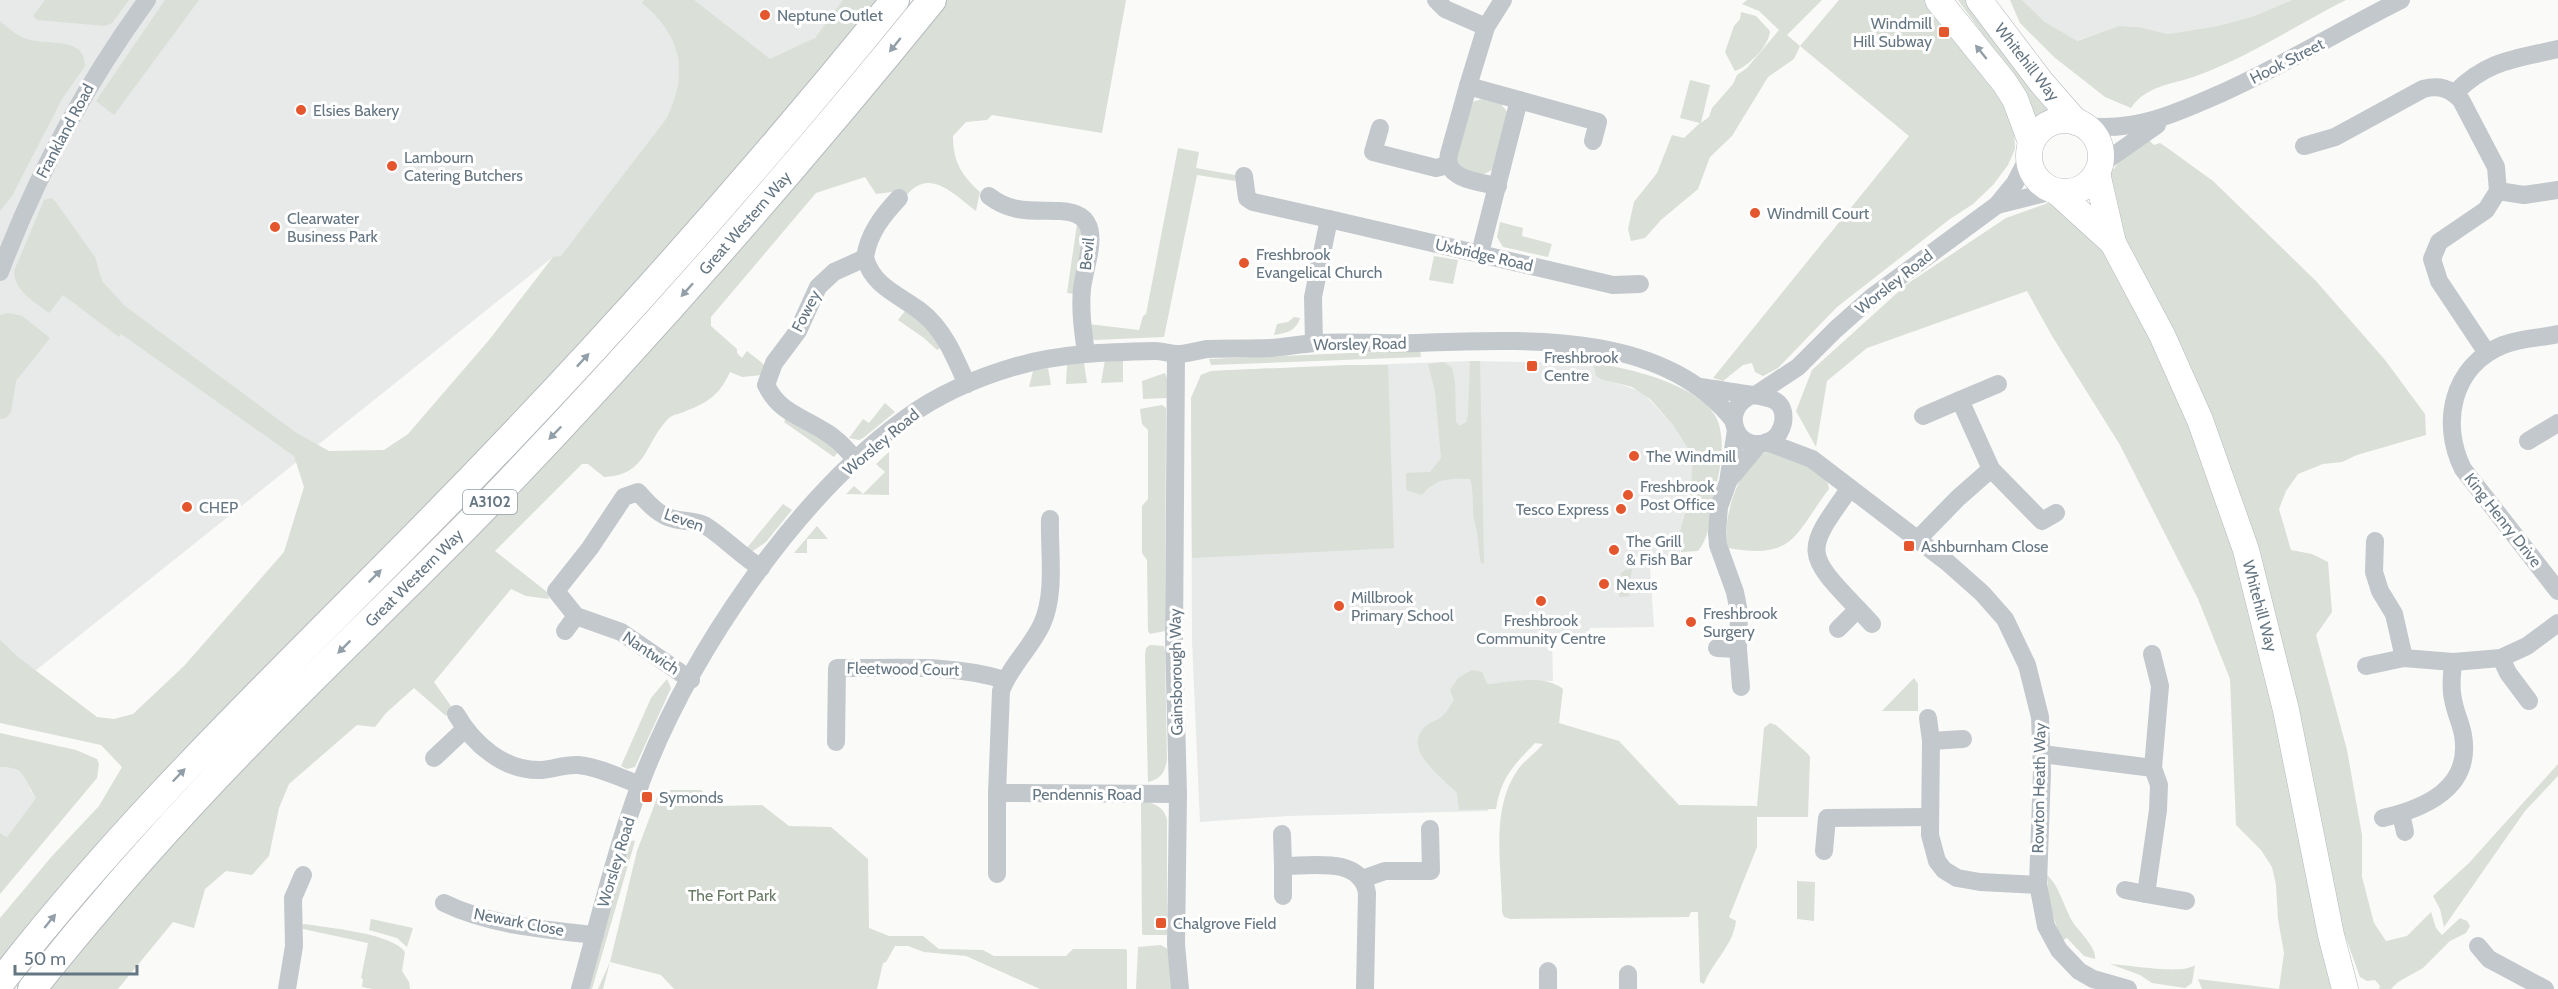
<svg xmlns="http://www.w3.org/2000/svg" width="2558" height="989" viewBox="0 0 2558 989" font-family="Cabin,sans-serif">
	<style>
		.built { fill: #e8e9e9 }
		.green { fill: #dadfd7 }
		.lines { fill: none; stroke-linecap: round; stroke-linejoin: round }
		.secondary-casing { stroke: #b3babf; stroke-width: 27 }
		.primary-casing { stroke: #b5babe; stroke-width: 30 }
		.street { stroke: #c3c8cc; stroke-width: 18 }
		.secondary { stroke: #fff; stroke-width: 26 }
		.primary { stroke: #fff; stroke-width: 28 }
		.oneway { fill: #939fa8 }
		.poi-dot { fill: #e4572e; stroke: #fff; stroke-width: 2 }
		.labels { text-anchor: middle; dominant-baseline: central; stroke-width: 6; stroke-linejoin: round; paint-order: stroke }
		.shield { fill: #fff; stroke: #939fa8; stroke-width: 1.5 }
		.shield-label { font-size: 15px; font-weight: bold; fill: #657683 }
		.poi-label { font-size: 16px; fill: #657683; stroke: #fff; text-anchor: start }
		.street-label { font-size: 16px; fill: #657683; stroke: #fff }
		.park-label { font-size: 16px; fill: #687a64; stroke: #fff }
	</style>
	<rect width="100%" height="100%" fill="#fafaf8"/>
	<g class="built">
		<polygon points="0,0 844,0 815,38 806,44 786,68 675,43 680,72 675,101 666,119 561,257 553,257 0,699"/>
		<polygon points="2022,0 2292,0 2254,16 2218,26 2168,34 2139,27 2119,26 2076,41 2045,22"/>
		<polygon points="1470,361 1593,363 1596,376 1642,392 1673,425 1693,458 1694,473 1680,531 1680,563 1677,566 1650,568 1654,627 1590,628 1589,633 1552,635 1553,681 1487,684 1488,811 1287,816 1200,822 1192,641 1191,398 1201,375 1211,371 1254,369"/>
		<polygon points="0,767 12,768 21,773 28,779 30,790 36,798 7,837 0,833"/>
	</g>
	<g class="green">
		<polygon points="45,0 129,0 112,23 105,26 38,20 33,16"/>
		<polygon points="165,0 199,0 114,115 96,101"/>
		<path d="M644,0h50l76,59 45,-21 28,-38h39l-133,162 -205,223 -367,371 -71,77 -106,127v-42l53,-63 46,-49 23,-39 -21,-22 -101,-22v-83l18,17 79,60 17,2 19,-5 51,-48 100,-114 20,-65 -10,-31 -173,-122 -2,3 -56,-42 -14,18c-14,-11 -35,-22 -35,-42l30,-71 7,-2 4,3 40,56 7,24 23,25 170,126 34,19 55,-1 24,-16 81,-94 64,-83 8,-1 105,-137c23,-46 16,-83 -24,-116z"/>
		<path d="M944,0h182l-24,133 -110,-18 -5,5 -21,2 -13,14c0,25 8,39 27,56l-4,19c-23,-17 -47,-45 -71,-14l-13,-5 -16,2 -11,-17 -49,16 -105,124v9l26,23v4l5,5 5,-7 20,16 -5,8 -20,2 -12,-5c-10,22 -21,30 -44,39 -5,3 -13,3 -17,7 -25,25 -21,57 -65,59l-16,-13h-6l-87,87 52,41 2,7 -23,-3 -15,-7 -77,93 17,24 -5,10 -32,-28 -28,25 -11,14 -18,-2 -68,59 -10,24 -10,48 -17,19 -26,-4 -21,18 -11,39 -21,-6 -55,67h-73l24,-31z"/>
		<polygon points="1747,0 1822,0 1787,35 1800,46 1839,0 1925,0 1955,37 1982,64 2014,121 2015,149 2008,165 1993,185 1973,204 1950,219 1837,307 1778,368 1763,376 1755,372 1752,363 1743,365 1723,381 1713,378 1909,136 1800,46 1794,59 1768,77 1732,136 1710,157 1698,189 1661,220 1645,238 1631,241 1628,229 1634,202 1657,173 1672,135 1684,138 1700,123 1680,118 1690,80 1710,85 1701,123 1709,117 1712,108 1733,84 1737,75 1747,68 1779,30 1759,11 1742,4"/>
		<polygon points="1958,0 1966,0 2052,116 2035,126 1997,54"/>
		<path d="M2010,0h12l23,22 32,19 42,-15 20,1 29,7 50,-8 36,-10 38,-16h54c-52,26 -100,59 -156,78 -22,7 -45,9 -59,30l-26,-11 -51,-40 -34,-34z"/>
		<path d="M1741,12l15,4 14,15c-1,15 -21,35 -35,40l-10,-19 9,-26 6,-7z"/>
		<path d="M0,21c8,7 17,15 27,18 19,7 58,-4 58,27l-23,33 -50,97 -12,15z"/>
		<polygon points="1482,99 1501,104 1508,113 1494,169 1480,176 1456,168 1456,151 1472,102"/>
		<polygon points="2148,139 2154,145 2160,143 2166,147 2213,181 2316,281 2385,360 2425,414 2426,435 2357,455 2342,462 2323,464 2298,474 2286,491 2279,509 2291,550 2312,554 2328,562 2332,612 2316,635 2347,750 2362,835 2362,877 2374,923 2386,941 2407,936 2431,912 2436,928 2442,935 2460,918 2467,921 2470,926 2466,933 2450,941 2423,968 2398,982 2391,989 2379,989 2380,986 2375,980 2367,981 2360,977 2338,916 2289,669 2268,587 2122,239 2109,175 2124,155"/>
		<polygon points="1178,148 1199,152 1196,168 1235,175 1235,181 1197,175 1164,337 1095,340 1087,336 1088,324 1139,330 1143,316 1146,314"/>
		<polygon points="2048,203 2058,207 2102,247 2118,272 2183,407 2249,596 2336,989 2202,989 2198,979 2279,989 2284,953 2278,919 2276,885 2272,867 2261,850 2236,825 2230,679 2198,599 2120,445 2052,336 2027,291 1867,348 1827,381 1816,447 1796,411 1812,370 1907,284 2006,218"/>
		<polygon points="1500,222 1523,228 1522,236 1552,244 1548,257 1503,247 1497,237"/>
		<polygon points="1077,224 1084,232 1074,294 1067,293"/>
		<polygon points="1434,256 1458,260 1453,284 1429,280"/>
		<polygon points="905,311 916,315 942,347 937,350 924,338 898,320"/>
		<polygon points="8,313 22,316 50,338 16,381 11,412 6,418 0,419 0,315"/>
		<path d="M1294,317l6,1c-4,13 -13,15 -26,17l3,-11 11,-2z"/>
		<polygon points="1420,350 1421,357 1211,365 1209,359"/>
		<polygon points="1105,360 1123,360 1123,382 1101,383"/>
		<path d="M1470,361h10l4,203 -3,-1c-3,-14 -2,-25 -6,-39 -4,-14 0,-30 -5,-45 -20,-1 -35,-1 -48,16l-14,-4 -2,-2v-16l24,-1 11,-14 -6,-67 -7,-27 16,-2 8,6 3,15 1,39 4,4 6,-4 2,-7z"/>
		<polygon points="1084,363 1087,383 1066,384 1067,365"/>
		<path d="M1593,363c33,4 107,22 123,54 11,23 4,54 -2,77 -4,18 -3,42 -16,57l-17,1 -1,-21 11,-41 2,-33 -20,-32 -23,-26 -18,-12 -31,-8 -5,-3z"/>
		<polygon points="1347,365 1388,365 1394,548 1192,558 1191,398 1201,375 1211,371"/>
		<polygon points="1048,368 1051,385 1029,387 1033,371"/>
		<polygon points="1165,373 1168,382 1167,398 1143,399 1142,381"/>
		<polygon points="885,403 895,412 863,438 859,440 849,438 863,419 869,423"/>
		<polygon points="1162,405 1166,408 1165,631 1150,634 1148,631 1147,560 1142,553 1142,506 1148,499 1148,430 1142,424 1140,409"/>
		<polygon points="786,418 802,425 839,451 834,457 784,422"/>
		<path d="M1771,451c15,5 58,19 58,38 -35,46 -34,71 -101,59 -8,-27 13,-92 43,-97z"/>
		<polygon points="889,452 889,495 846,494 854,486 863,494 885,472 876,464"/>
		<polygon points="783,504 792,510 766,542 750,553 746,549"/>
		<polygon points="817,526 828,539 807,539 807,553 794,553"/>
		<polygon points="1632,569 1628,594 1631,596 1619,597 1621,573 1625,570"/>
		<path d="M1150,645l14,1 1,6 2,108c-2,12 -6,19 -19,22l-3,-127 1,-7z"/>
		<path d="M1472,670l10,2 5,12c23,-2 57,-10 76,5l-4,34 60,18 60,64 78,1 7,-78 6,-5 6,2 32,29 2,3 -2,60h-51v30l-28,70 7,4c-3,25 -23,40 -32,63l-4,-2 -2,-70h-7l-2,5 -178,2 -7,-2 -2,-5c0,-46 -12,-101 15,-141 7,-11 18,-17 26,-27l-8,-1c-21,22 -34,34 -39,66l-37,1 -2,-17c-14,-15 -58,-45 -30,-68 4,-3 9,-4 13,-7 6,-4 10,-12 14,-18l-4,-10 8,-12z"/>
		<polygon points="1914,678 1918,684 1918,711 1882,711"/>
		<polygon points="667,679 671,688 635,767 627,769 621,766 651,698"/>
		<path d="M0,733l76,17 21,9 2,5 -2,14 -97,116v-61l7,4 29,-39c-13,-19 -8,-30 -36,-31z"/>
		<polygon points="2558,764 2558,776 2525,811 2444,927 2440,909 2433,896 2469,863"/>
		<polygon points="660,790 701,790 721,806 762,805 789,826 831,827 868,859 869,928 889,936 923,936 939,949 983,950 994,956 1066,956 1073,949 1125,949 1127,950 1127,989 1040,989 966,956 924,952 908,946 895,946 886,962 883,963 877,989 674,989 661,975 610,962 603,989 598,989 610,962 637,851"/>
		<path d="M1141,802c12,0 22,4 26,17v116h-24l-1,-2z"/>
		<polygon points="629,840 635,841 592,989 587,989"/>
		<path d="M2047,875c13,11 17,34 27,49 7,9 23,25 21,35l-11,-3 -17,-18 -6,3 -12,-39z"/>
		<polygon points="1797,881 1815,882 1814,921 1797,919"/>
		<polygon points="371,919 413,928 407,947 397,938 369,930"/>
		<path d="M305,924c23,4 87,9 100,28l-3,19 7,11 1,7h-37l-11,-2 1,-8 -2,-1 7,-35 -65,-14 -1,-4z"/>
		<polygon points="1161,945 1169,950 1172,989 1136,989 1138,947"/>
		<path d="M2110,964c20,1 73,11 85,1l-3,18 -7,5 -33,-5 -12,-8z"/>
	</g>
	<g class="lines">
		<g class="secondary-casing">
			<g id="secondary">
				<polyline points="1938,0 2004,82 2015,99 2031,142"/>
				<polyline points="1979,0 2041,82 2076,122"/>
				<circle cx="2065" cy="156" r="36"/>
				<polyline points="2097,173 2113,243 2162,335 2200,420 2246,550 2286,710 2331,935 2345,989"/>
				<polyline points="2057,192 2113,243"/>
			</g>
		</g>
		<g class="primary-casing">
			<g id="primary">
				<path d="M0,983c130,-169 284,-313 432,-464 163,-166 317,-339 463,-519"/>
				<path d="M32,989c67,-84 138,-165 213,-242 78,-81 160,-158 238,-238 157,-163 306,-333 449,-509"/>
			</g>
		</g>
		<g class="street">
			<polyline points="1436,0 1445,9 1486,27"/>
			<polyline points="1468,86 1486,27 1503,0"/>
			<path d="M2455,93c32,-33 61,-34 103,-44"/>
			<path d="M2086,126c50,6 91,-13 136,-33 62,-28 119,-63 179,-93"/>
			<polyline points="1380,128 1373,152 1436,168 1448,165"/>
			<path d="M2304,146l31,-9 88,-48c16,-4 27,-1 38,11l35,67 2,24 -12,19 -47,32 -7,17 7,22 48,72"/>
			<polyline points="2100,165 2157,125"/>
			<polyline points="1244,176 1247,198 1253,202 1329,219"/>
			<path d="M1498,186c-19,-4 -55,-7 -49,-32l19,-68 51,14"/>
			<polyline points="2498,191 2524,195 2558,190"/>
			<path d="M989,196c23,18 44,14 71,15 49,2 25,49 22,78 -2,22 1,42 4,64"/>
			<polyline points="1997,205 2053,191"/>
			<polyline points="1480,253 1519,100 1598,122 1593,141"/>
			<path d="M865,258c3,-24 18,-43 34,-60"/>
			<path d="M0,272c37,-98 85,-187 147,-272"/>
			<path d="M2558,334c-18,4 -37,4 -55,11 -51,21 -63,78 -40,124l95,122"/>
			<polyline points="1314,343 1313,297 1329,219 1613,285 1640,284"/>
			<polyline points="1176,354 1174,641 1178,794 1176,944 1180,989"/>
			<path d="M1700,387c15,2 31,5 46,7 18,3 41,2 37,29 -2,8 -6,15 -13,18 -32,16 -53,-31 -18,-46"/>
			<polyline points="1757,394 1798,367 1835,330 1872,297 1997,205 2015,183 2028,158"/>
			<polyline points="1960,400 1998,384"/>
			<polyline points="2528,441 2558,423"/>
			<polyline points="1767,442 1812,459 1947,562 1982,593 2005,619 2027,665 2040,717 2042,771 2038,884 2046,926 2059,950 2079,971 2093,979 2128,989"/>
			<path d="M856,460c-10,-11 -19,-22 -32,-29 -25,-16 -44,-18 -58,-46l8,-22 24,-32 20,-44 16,-15 31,-14c10,35 46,39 68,65 16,18 24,40 34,61"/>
			<polyline points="1991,469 2042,521 2056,513"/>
			<polyline points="1729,480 1759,444"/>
			<polyline points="1918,539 1958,498 1991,469 1960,400 1923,416"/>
			<polyline points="2375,541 2374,572 2380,591 2394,614 2404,658"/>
			<polyline points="1858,609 1872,624"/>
			<path d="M1838,629l20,-20c-55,-57 -53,-58 -8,-121"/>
			<polyline points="565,631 576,616"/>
			<polyline points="1717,648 1738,649 1739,612 1735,592 1718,545 1717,533 1719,507 1728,482 1736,430"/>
			<polyline points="1738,649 1741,687"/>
			<polyline points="2501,658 2508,673 2529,701"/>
			<polyline points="2366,666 2404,658 2453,662 2501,658 2527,646 2558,623"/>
			<path d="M691,680l-70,-48 -45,-16 -20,-25 34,-43 34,-51 14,-5c10,11 21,24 36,27 12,3 21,1 32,7 19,12 35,30 55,42"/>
			<path d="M456,714c17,30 49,58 86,56 12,-1 24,-6 36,-5 21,2 43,13 62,20"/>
			<polyline points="1928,718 1931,741 1930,835 1937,861 1944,870 1957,878 1980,882 2038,885"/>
			<polyline points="1931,741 1963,739"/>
			<path d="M836,742l1,-74c56,1 114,-5 168,12"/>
			<polyline points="2042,754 2153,768 2160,686 2152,654"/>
			<polyline points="434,758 465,729"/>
			<path d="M997,793l4,-102c9,-25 30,-43 41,-67 14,-31 7,-72 8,-105"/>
			<polyline points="2401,814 2405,832"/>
			<path d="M2383,818c43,-10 89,-30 80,-83 -2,-12 -8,-23 -10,-36 -3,-12 -1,-24 0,-37"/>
			<polyline points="1282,834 1283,866"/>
			<polyline points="1824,851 1827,818 1930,817"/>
			<polyline points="997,874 997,793 1178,794"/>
			<polyline points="1362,879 1385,871 1431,871 1430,829"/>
			<polyline points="2125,890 2146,894 2158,810 2159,785 2153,768"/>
			<polyline points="2146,894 2186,901"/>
			<path d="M1283,896v-30c28,0 78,-10 84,27l-2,96"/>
			<path d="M444,903c45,22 102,27 151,32"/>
			<polyline points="2478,946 2489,959 2545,989"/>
			<polyline points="1548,971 1548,989"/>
			<polyline points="287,989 294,946 293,898 303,875"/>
			<path d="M580,989c19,-69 36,-140 61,-207 49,-128 153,-283 265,-364 33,-24 73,-41 111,-52 45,-13 91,-14 138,-15 8,0 15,3 23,3 9,0 20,-4 30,-5 20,-1 41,0 62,-1 15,-1 30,-4 46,-5 33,-2 67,1 100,0 103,-3 245,-14 317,77"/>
			<polyline points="1628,989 1628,974"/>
		</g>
		<use href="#secondary" class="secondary"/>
		<use href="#primary" class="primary"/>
	</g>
	<defs><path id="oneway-solid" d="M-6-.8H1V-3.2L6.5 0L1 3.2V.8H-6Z" transform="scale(1.5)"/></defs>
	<g class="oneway">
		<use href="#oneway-solid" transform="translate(895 45) rotate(129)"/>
		<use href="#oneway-solid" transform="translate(1981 52) rotate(-129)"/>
		<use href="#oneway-solid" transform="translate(687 290) rotate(132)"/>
		<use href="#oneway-solid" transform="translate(583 360) rotate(-47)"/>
		<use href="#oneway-solid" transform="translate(555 433) rotate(134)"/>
		<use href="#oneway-solid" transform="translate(375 576) rotate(-45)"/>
		<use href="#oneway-solid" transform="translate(344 647) rotate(135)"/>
		<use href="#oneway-solid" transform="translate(179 775) rotate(-46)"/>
		<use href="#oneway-solid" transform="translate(50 921) rotate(-51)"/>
	</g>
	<g class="poi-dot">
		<circle cx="765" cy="15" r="6"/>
		<rect x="1938" y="26" width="12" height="12" rx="3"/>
		<circle cx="301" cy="110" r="6"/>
		<circle cx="392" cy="166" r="6"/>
		<circle cx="1755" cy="213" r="6"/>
		<circle cx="275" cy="227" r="6"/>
		<circle cx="1244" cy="263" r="6"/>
		<rect x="1526" y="360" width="12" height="12" rx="3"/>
		<circle cx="1634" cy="456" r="6"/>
		<circle cx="1628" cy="495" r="6"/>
		<circle cx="187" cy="507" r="6"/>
		<circle cx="1621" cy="509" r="6"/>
		<rect x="1903" y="540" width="12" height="12" rx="3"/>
		<circle cx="1614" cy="550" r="6"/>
		<circle cx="1604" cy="584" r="6"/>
		<circle cx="1541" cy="601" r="6"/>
		<circle cx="1339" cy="606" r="6"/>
		<circle cx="1691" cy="622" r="6"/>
		<rect x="641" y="791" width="12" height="12" rx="3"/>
		<rect x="1155" y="917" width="12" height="12" rx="3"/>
	</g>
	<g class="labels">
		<rect class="shield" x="463" y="490" width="54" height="24" rx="4.5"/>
		<g class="shield-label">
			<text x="490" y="502">A3102</text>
		</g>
		<g class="poi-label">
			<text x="777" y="15">Neptune Outlet</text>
			<text x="1932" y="23" text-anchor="end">Windmill<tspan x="1932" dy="18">Hill Subway</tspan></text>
			<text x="313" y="110">Elsies Bakery</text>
			<text x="404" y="157">Lambourn<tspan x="404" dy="18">Catering Butchers</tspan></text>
			<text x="1767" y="213">Windmill Court</text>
			<text x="287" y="218">Clearwater<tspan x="287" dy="18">Business Park</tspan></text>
			<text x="1256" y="254">Freshbrook<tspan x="1256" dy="18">Evangelical Church</tspan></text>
			<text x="1544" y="357">Freshbrook<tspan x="1544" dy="18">Centre</tspan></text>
			<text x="1646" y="456">The Windmill</text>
			<text x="1640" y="486">Freshbrook<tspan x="1640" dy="18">Post Office</tspan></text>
			<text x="199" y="507">CHEP</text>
			<text x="1609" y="509" text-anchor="end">Tesco Express</text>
			<text x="1626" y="541">The Grill<tspan x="1626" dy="18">&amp; Fish Bar</tspan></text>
			<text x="1921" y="546">Ashburnham Close</text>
			<text x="1616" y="584">Nexus</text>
			<text x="1351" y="597">Millbrook<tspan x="1351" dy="18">Primary School</tspan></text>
			<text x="1703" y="613">Freshbrook<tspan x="1703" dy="18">Surgery</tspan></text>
			<text x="1541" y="620" text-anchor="middle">Freshbrook<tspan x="1541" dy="18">Community Centre</tspan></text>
			<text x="659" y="797">Symonds</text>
			<text x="1173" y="923">Chalgrove Field</text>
		</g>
		<g class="street-label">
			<text transform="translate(2287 61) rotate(-27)">Hook Street</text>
			<text transform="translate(2027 62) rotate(52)">Whitehill Way</text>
			<text transform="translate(65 131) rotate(-62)">Frankland Road</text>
			<text transform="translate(745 223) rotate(-49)">Great Western Way</text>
			<text transform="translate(1087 254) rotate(-84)">Bevil</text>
			<text transform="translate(1484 255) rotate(13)">Uxbridge Road</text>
			<text transform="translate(1894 282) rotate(-38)">Worsley Road</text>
			<text transform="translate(806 311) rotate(-63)">Fowey</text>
			<text transform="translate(1360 344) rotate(-1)">Worsley Road</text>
			<text transform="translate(881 442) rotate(-40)">Worsley Road</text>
			<text transform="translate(684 520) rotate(19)">Leven</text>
			<text transform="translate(2503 520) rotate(52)">King Henry Drive</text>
			<text transform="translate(414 578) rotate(-45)">Great Western Way</text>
			<text transform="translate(2260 606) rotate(75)">Whitehill Way</text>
			<text transform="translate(651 653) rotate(34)">Nantwich</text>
			<text transform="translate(903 669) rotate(1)">Fleetwood Court</text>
			<text transform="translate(1176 672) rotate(-91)">Gainsborough Way</text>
			<text transform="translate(2039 788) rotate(-89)">Rowton Heath Way</text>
			<text x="1087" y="794">Pendennis Road</text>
			<text transform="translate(616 862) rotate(-73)">Worsley Road</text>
			<text transform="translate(519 922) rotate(11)">Newark Close</text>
		</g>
		<g class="park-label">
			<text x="732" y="895">The Fort Park</text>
		</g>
	</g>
	<path d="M15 965v9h122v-9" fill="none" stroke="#657683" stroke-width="3"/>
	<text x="24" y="965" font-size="18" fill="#657683" stroke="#ffffff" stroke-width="4.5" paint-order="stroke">50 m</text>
</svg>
